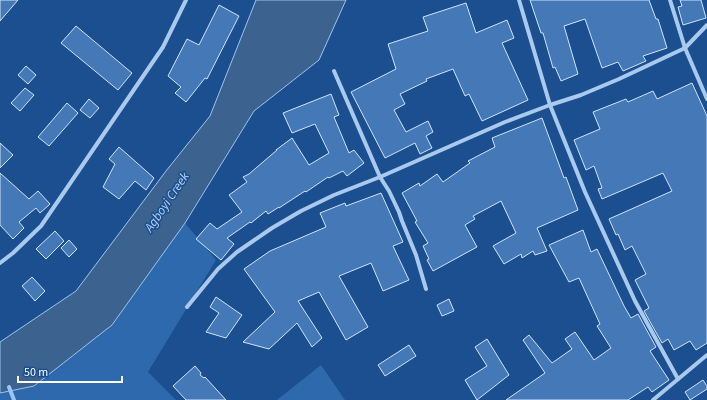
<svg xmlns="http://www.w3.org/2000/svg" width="707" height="400" viewBox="0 0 707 400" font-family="'Source Sans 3',sans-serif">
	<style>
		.green { fill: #2e69ad }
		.water { fill: #3c6290; stroke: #9cc4f0 }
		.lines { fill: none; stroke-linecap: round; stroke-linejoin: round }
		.stream { stroke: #9cc4f0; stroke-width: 4 }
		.building { fill: #4478b7; stroke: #cfe3fa }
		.street { stroke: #a9c9ee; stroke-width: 4 }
		.labels { text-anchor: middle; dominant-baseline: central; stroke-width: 3; stroke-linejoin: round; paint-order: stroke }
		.water-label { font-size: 13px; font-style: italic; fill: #b5d3f5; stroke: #1b4f8f }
	</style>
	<rect width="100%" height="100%" fill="#1b4f8f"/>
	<g class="green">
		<polygon points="185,223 216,260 148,372 176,400 0,400 0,393 34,386 112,325"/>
		<polygon points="321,365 345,400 277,400"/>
	</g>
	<polygon class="water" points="256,0 346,0 319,60 254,111 185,223 112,325 34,386 0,393 0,342 76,291 166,171 210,116"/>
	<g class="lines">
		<polyline class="stream" points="9,387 14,400"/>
	</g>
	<g class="building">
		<polygon points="0,0 18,0 0,21"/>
		<polygon points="530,0 649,0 656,19 658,19 667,48 643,56 646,61 623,71 618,62 602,68 585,19 564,26 578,74 561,81 555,67 553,68 543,33 541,33"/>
		<polygon points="680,0 701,0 706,18 683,25 678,7 682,6"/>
		<polygon points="466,3 476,33 507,20 514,38 502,43 528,100 482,121 469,94 465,96 453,69 426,79 427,81 400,94 405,104 394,110 406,132 428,121 433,132 426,136 432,148 420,154 415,143 385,158 351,92 396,69 388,44 428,31 423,17"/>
		<polygon points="219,5 239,16 207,79 205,78 186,102 175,93 181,87 168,76 187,39 199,45"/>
		<polygon points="76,26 132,73 118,90 61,43"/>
		<polygon points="26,66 36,75 28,84 18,75"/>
		<polygon points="692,83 707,116 707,343 696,350 690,341 674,350 668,339 662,343 644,311 649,308 635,280 646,274 632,246 625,250 618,234 616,235 609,219 672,191 663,173 602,199 598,189 602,188 594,166 586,170 574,140 600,129 593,112 626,99 628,102 653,91 657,99"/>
		<polygon points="25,88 34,95 20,111 11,103"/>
		<polygon points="331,94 339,115 334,117 349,153 354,150 364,163 347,176 343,171 329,178 328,177 306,192 305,191 279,208 279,207 268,214 266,211 251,223 250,222 227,238 234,244 221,260 196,239 210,223 217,229 242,212 229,195 247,182 243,177 249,174 277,150 276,150 292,138 309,165 329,153 315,124 292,133 283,113"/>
		<polygon points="89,99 99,108 90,118 80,110"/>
		<polygon points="67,103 78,113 49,146 38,137"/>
		<polygon points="542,118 564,178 566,177 578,210 537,228 547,251 535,255 533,251 522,258 521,254 504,264 493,246 516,233 501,201 473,216 475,219 465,225 477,247 433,271 427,260 429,259 423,246 428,243 415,222 417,221 402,193 419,183 420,186 437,174 443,182 470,163 468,161 495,147 492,138"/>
		<polygon points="0,143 13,155 0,168"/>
		<polygon points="119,147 154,178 146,190 135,181 119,199 103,187 115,164 109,159"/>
		<polygon points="0,173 29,199 38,191 50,204 40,213 36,208 19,222 24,228 13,239 0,225"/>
		<polygon points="381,193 403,242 393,246 409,280 383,291 371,263 339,276 368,327 346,340 319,292 298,301 322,338 312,347 297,323 269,349 243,342 275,312 244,269 270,251 326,227 320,213 345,203 346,206"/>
		<polygon points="583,230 591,252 597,249 624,306 631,318 638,314 656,347 650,351 669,380 652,392 648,387 628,400 506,400 545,373 523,340 529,335 552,363 572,349 565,339 575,332 594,360 611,348 597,326 600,324 579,278 569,282 549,245"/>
		<polygon points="55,231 64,241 46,259 36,249"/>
		<polygon points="69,240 77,249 69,257 61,248"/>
		<polygon points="32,277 45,291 35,301 22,286"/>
		<polygon points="216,297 242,315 226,338 206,332 219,313 210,307"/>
		<polygon points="449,299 454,311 442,316 437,305"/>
		<polygon points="487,339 509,375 477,400 465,380 487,366 475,347"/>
		<polygon points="409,345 416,356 385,376 378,365"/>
		<polygon points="195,366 201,373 200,375 204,378 205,377 226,400 186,400 173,386"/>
		<polygon points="703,380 707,386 707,389 690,400 685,392"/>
	</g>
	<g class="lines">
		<g class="street">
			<polyline points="519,0 550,105 585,192 635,301 678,379"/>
			<polyline points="670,0 685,48 707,99"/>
			<polyline points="334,71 380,177 389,191 399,212 402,221 416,255 426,289"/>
			<polyline points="0,263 13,253 41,226 163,47 186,0"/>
			<polyline points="187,307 218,269 237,252 272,228 301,211 334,195 380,177 505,122 550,105 581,95 619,79 685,48 707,25"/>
			<polyline points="653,400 707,355"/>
		</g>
	</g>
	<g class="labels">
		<g class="water-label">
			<text transform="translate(167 202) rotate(-56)">Agboyi Creek</text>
		</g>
	</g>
	<path d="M18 376v6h104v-6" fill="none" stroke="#ffffff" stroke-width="2"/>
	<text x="24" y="376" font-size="12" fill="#ffffff" stroke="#1b4f8f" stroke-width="3" paint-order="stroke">50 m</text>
</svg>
